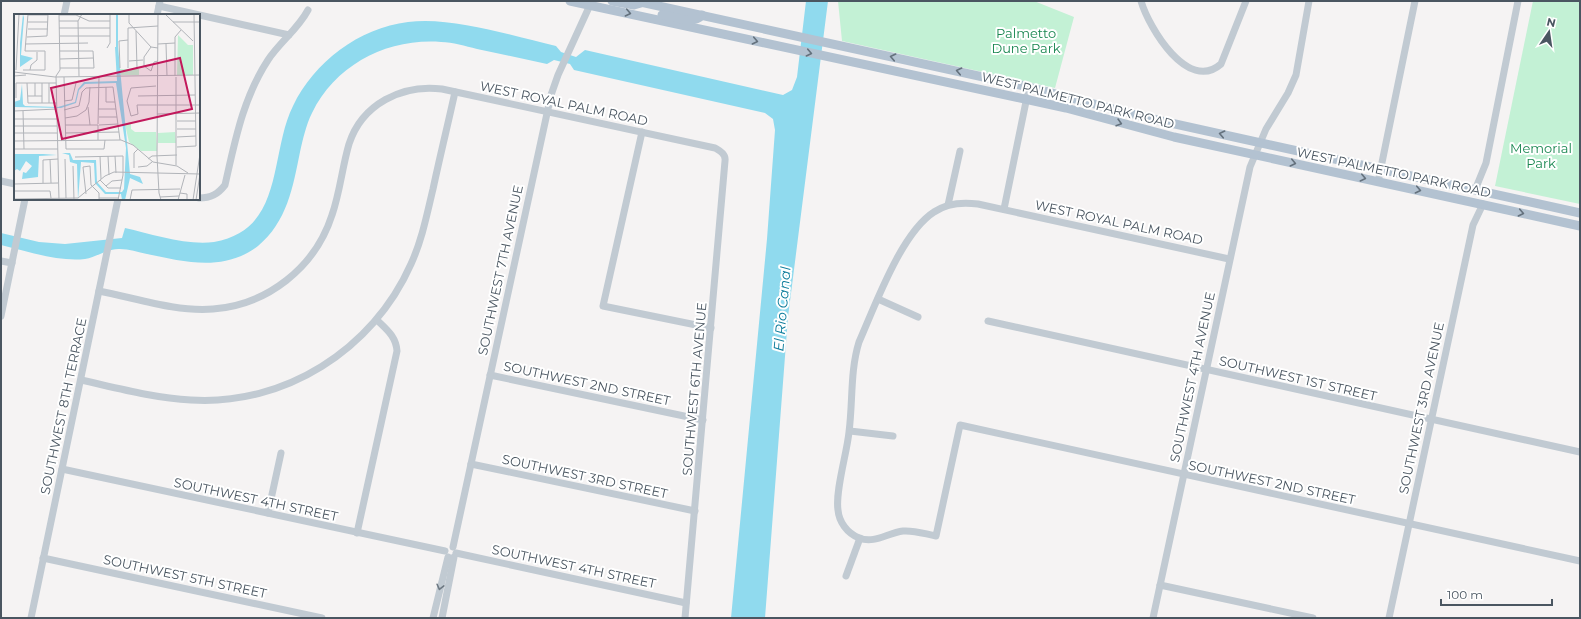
<svg xmlns="http://www.w3.org/2000/svg" width="1581" height="619" viewBox="0 0 1581 619" font-family="Montserrat,sans-serif">
	<style>
		.green { fill: #c3f1d5 }
		.water { fill: #90daee }
		.lines { fill: none; stroke-linecap: round; stroke-linejoin: round }
		.minor { stroke: #c1cad2; stroke-width: 7 }
		.major { stroke: #b3c2d1; stroke-width: 9 }
		.oneway { stroke: #64717d }
		.oneway2 { stroke: #6e7983 }
		.labels { text-anchor: middle; dominant-baseline: central; stroke-width: 4; stroke-linejoin: round; paint-order: stroke }
		.park-label { font-size: 13px; fill: #17864f; stroke: #fff }
		.street-label { font-size: 13px; fill: #4a5661; stroke: #fff }
		.water-label { font-size: 14px; font-style: italic; fill: #0c7c9b; stroke: #fff }
		.inset-river { fill: none; stroke: #90daee; stroke-width: 2 }
		.inset-road { fill: none; stroke: #b1b4b9; stroke-width: 1 }
		.view { fill: #c2185b; fill-opacity: 0.15; stroke: #c2185b; stroke-width: 2 }
		.inset-edge { fill: none; stroke: #4a5661; stroke-width: 2 }
	</style>
	<rect width="100%" height="100%" fill="#f5f3f3"/>
	<g class="green">
		<polygon points="838,1 1034,1 1074,17 1055,88 842,41"/>
		<polygon points="1533,1 1580,1 1580,204 1495,186"/>
	</g>
	<path class="water" d="M806,1h22l-40,316 -23,301h-34l36,-379 8,-109 -2,-11 -8,-6 -191,-43 -4,-6 -16,-4 -7,4c-23,-5 -46,-10 -70,-15 -12,-3 -24,-7 -36,-7 -53,-4 -105,22 -129,71 -6,12 -9,26 -12,39 -7,35 -13,70 -42,94 -34,26 -73,16 -111,8 -9,-2 -18,-5 -27,-5 -12,-1 -23,8 -35,10 -27,3 -58,-8 -84,-14v-12l38,9 26,2 57,-6 3,-10c26,6 63,18 89,14 71,-12 55,-88 79,-136 21,-44 66,-78 115,-84 43,-6 105,14 148,24l5,6 15,5 9,-7 198,45 9,-5 5,-13z"/>
	<g class="lines">
		<g class="minor">
			<path d="M1141,1c8,27 47,92 80,63l25,-63"/>
			<polyline points="159,6 289,35"/>
			<polyline points="64,15 67,1"/>
			<polyline points="157,15 160,1"/>
			<polyline points="642,132 603,306 711,328"/>
			<polyline points="1,181 15,184"/>
			<polyline points="1378,182 1415,1"/>
			<polyline points="1475,190 1486,163 1518,1"/>
			<path d="M199,198c12,0 19,-4 26,-13 10,-44 18,-87 43,-125 12,-18 30,-31 40,-50"/>
			<polyline points="948,205 960,151"/>
			<polyline points="1004,209 1029,87"/>
			<path d="M1229,259l-251,-55c-15,-2 -31,-1 -44,8 -33,21 -59,94 -75,130 -9,29 -6,59 -10,90 -2,21 -14,59 -11,78 1,12 9,23 21,28 16,6 28,-5 44,-7 11,-1 22,3 33,5l24,-111 620,136"/>
			<polyline points="1,261 12,263"/>
			<path d="M99,291c37,7 76,21 114,18 54,-4 102,-41 119,-94 8,-23 10,-47 17,-71 13,-40 53,-60 93,-55l273,59c5,3 11,6 10,13l-40,457"/>
			<polyline points="878,299 918,317"/>
			<polyline points="1,316 25,199"/>
			<polyline points="988,321 1580,452"/>
			<polyline points="490,375 703,420"/>
			<path d="M81,380c36,8 73,18 110,20 93,6 182,-50 220,-136 11,-24 16,-50 22,-75 7,-33 15,-65 22,-97"/>
			<polyline points="850,431 893,436"/>
			<polyline points="471,464 695,511"/>
			<polyline points="62,469 445,551"/>
			<polyline points="268,513 281,453"/>
			<path d="M357,533l40,-182c-1,-15 -11,-22 -20,-31"/>
			<polyline points="453,547 551,95 558,75 590,5"/>
			<polyline points="456,553 686,603"/>
			<polyline points="43,558 322,618"/>
			<polyline points="846,576 860,538"/>
			<polyline points="1160,585 1313,618"/>
			<polyline points="31,618 118,199"/>
			<polyline points="433,618 448,557"/>
			<polyline points="442,618 454,557"/>
			<polyline points="1153,618 1250,167 1266,129 1288,93 1296,75 1309,1"/>
			<polyline points="1389,618 1473,225 1483,204"/>
		</g>
		<g class="major">
			<polyline points="570,1 1066,108 1174,137 1580,226"/>
			<polyline points="612,1 634,5 641,3"/>
			<polyline points="636,1 1029,87 1148,118 1580,213"/>
			<path d="M662,15c13,1 31,11 40,0"/>
		</g>
	</g>
	<defs><path id="oneway-chevron" d="M-2-3.5L2.5 0L-2 3.5" fill="none" stroke-width="1.6" stroke-linecap="round" stroke-linejoin="round"/></defs>
	<g class="oneway">
		<use href="#oneway-chevron" transform="translate(628 13) rotate(12)"/>
		<use href="#oneway-chevron" transform="translate(755 41) rotate(12)"/>
		<use href="#oneway-chevron" transform="translate(809 53) rotate(12)"/>
		<use href="#oneway-chevron" transform="translate(893 57) rotate(-168)"/>
		<use href="#oneway-chevron" transform="translate(959 71) rotate(-168)"/>
		<use href="#oneway-chevron" transform="translate(1119 123) rotate(16)"/>
		<use href="#oneway-chevron" transform="translate(1222 134) rotate(-168)"/>
		<use href="#oneway-chevron" transform="translate(1293 163) rotate(13)"/>
		<use href="#oneway-chevron" transform="translate(1363 178) rotate(13)"/>
		<use href="#oneway-chevron" transform="translate(1418 190) rotate(12)"/>
		<use href="#oneway-chevron" transform="translate(1521 213) rotate(12)"/>
	</g>
	<use class="oneway2" href="#oneway-chevron" transform="translate(440 587) rotate(104)"/>
	<g class="labels">
		<g class="park-label">
			<text x="1026" y="33">Palmetto<tspan x="1026" dy="15">Dune Park</tspan></text>
			<text x="1541" y="148">Memorial<tspan x="1541" dy="15">Park</tspan></text>
		</g>
		<g class="street-label">
			<text transform="translate(1078 100) rotate(14)">WEST PALMETTO PARK ROAD</text>
			<text transform="translate(564 103) rotate(12)">WEST ROYAL PALM ROAD</text>
			<text transform="translate(1394 172) rotate(12)">WEST PALMETTO PARK ROAD</text>
			<text transform="translate(1119 222) rotate(12)">WEST ROYAL PALM ROAD</text>
			<text transform="translate(500 270) rotate(-78)">SOUTHWEST 7TH AVENUE</text>
			<text transform="translate(1192 377) rotate(-78)">SOUTHWEST 4TH AVENUE</text>
			<text transform="translate(1298 378) rotate(13)">SOUTHWEST 1ST STREET</text>
			<text transform="translate(587 383) rotate(12)">SOUTHWEST 2ND STREET</text>
			<text transform="translate(694 389) rotate(-85)">SOUTHWEST 6TH AVENUE</text>
			<text transform="translate(63 406) rotate(-78)">SOUTHWEST 8TH TERRACE</text>
			<text transform="translate(1421 408) rotate(-78)">SOUTHWEST 3RD AVENUE</text>
			<text transform="translate(585 476) rotate(12)">SOUTHWEST 3RD STREET</text>
			<text transform="translate(1272 482) rotate(12)">SOUTHWEST 2ND STREET</text>
			<text transform="translate(256 499) rotate(12)">SOUTHWEST 4TH STREET</text>
			<text transform="translate(574 566) rotate(12)">SOUTHWEST 4TH STREET</text>
			<text transform="translate(185 576) rotate(12)">SOUTHWEST 5TH STREET</text>
		</g>
		<g class="water-label">
			<text transform="translate(782 309) rotate(-85)">El Rio Canal</text>
		</g>
	</g>
	<g transform="translate(14 14)">
		<rect width="186" height="186" fill="#f5f3f3"/>
		<path d="M164,21l10,10h5v30h-16zM104,55h21v6h-18zM111,110h6v5l4,3h21l1,19h-16l-12,-9zM161,118l1,11h-18v-10z" fill="#c3f1d5"/>
		<path d="M9,0l1,4 -3,37 12,3 -13,9v-24zM101,33h3l12,127 10,3 3,7 -13,-6 -5,22h-3l-1,-6h-16l-10,-11 -1,-20 -13,-1 -3,38 -1,-36 -7,-2 -1,-7 -7,-2h8l3,7h23l1,22 9,10h16l2,-3 2,-41 -10,-65 -31,1 -6,6 -3,13 -15,5 -47,-1v-5l6,-2 2,-16 1,20 2,2 33,1 17,-5 3,-13 6,-7 33,-1zM0,140h29l14,1 -18,1 -1,21 -16,2 1,-7 3,1 6,-7 -6,-5 -6,10 -3,-2 -3,2z" fill="#90daee"/>
		<path class="inset-river" d="M103,0v35"/>
		<path class="inset-road" d="M115,0v9l22,24 7,1M144,0l-1,142 2,37 2,7M151,0l28,27M14,1h20M45,1h17l13,6h21M45,7h19M14,8h20M159,8h27M45,14h51M14,15h20M122,17l1,37M46,22h50M13,23l20,-1 1,-22M11,30l63,-1M144,30l17,-1M152,30l1,32M137,33l-7,10v9l7,5 3,-9 4,-1M93,34l3,-5v-29M46,37h33l1,17h-34M46,45l33,-1M115,47l14,-1M106,54l-1,-27 9,-1M114,54v-40l30,-2M2,56l3,-56M9,56h22v-19h-20l3,-37M16,56l1,-5 6,-5v-8M0,58l41,5 145,-2M0,62l12,-1M65,62l-1,-55 4,-7M161,62v-39l6,-7M50,63l2,72h38l1,-9M13,69l1,20h29M21,69v13M28,69v20M35,69v20M92,73v15h9M14,82h14M124,82l57,-1M2,84v-15h40M50,87l8,-1 4,-17M74,93l2,18M84,95h18M50,96l15,-4 3,-14 4,-4 27,-1 7,53M0,97l43,-2M9,97l1,38M143,100l43,-1M117,102l7,-2 -1,-9h63M117,102l-4,-15 4,-13 25,-2M85,103h18M51,104l12,-2 9,-6 3,-8 1,-15M0,105h43M163,107h19M84,110l1,-47M51,111h33M84,111v15M85,111l19,-1M0,112h43M163,115h19M0,119h43M51,119l54,-1M163,123l19,-1M0,127l107,-1 12,5 20,17 24,4 11,7M163,133l19,-1 -2,-132M0,135h44M86,142l1,23M94,142l1,19M101,142l1,17M61,143l48,-1v19l-5,25M36,145l1,24M51,145l1,39M134,145l4,-3 25,-1M162,151v-88M59,152l1,34M124,153l9,-1 5,-4M120,154v-15l4,-4M86,166l8,8h13M29,169v-23l15,-1M0,170l44,-1M92,172l6,-5 10,-1M0,177h36l1,7M166,179l7,1v6M72,180l-3,-27 7,-1 1,19 8,8v7M146,183l19,-1M85,184h19M0,185l64,-1 27,-22 9,-4 86,2M45,186l-3,-124 4,-6 -1,-56M116,186l2,-10 48,-1M164,186l7,-25M179,186l7,-46M182,186l4,-26"/>
		<path class="view" d="M166,44l12,51 -130,30 -11,-51z"/>
		<rect width="186" height="186" class="inset-edge"/>
	</g>
	<rect width="1581" height="619" fill="none" stroke="#4a5661" stroke-width="4"/>
	<g transform="translate(1549 32) rotate(13)" stroke="#ffffff" stroke-width="3" paint-order="stroke">
	<path d="M0-3L7 15L0 10L-7 15Z" fill="#4a5661"/>
	<text y="-6" font-size="11" font-weight="bold" text-anchor="middle" fill="#4a5661">N</text>
	</g>
	<path d="M1441 599v6h111v-6" fill="none" stroke="#4a5661" stroke-width="2"/>
	<text x="1447" y="599" font-size="12" fill="#4a5661" stroke="#ffffff" stroke-width="3" paint-order="stroke">100 m</text>
</svg>
